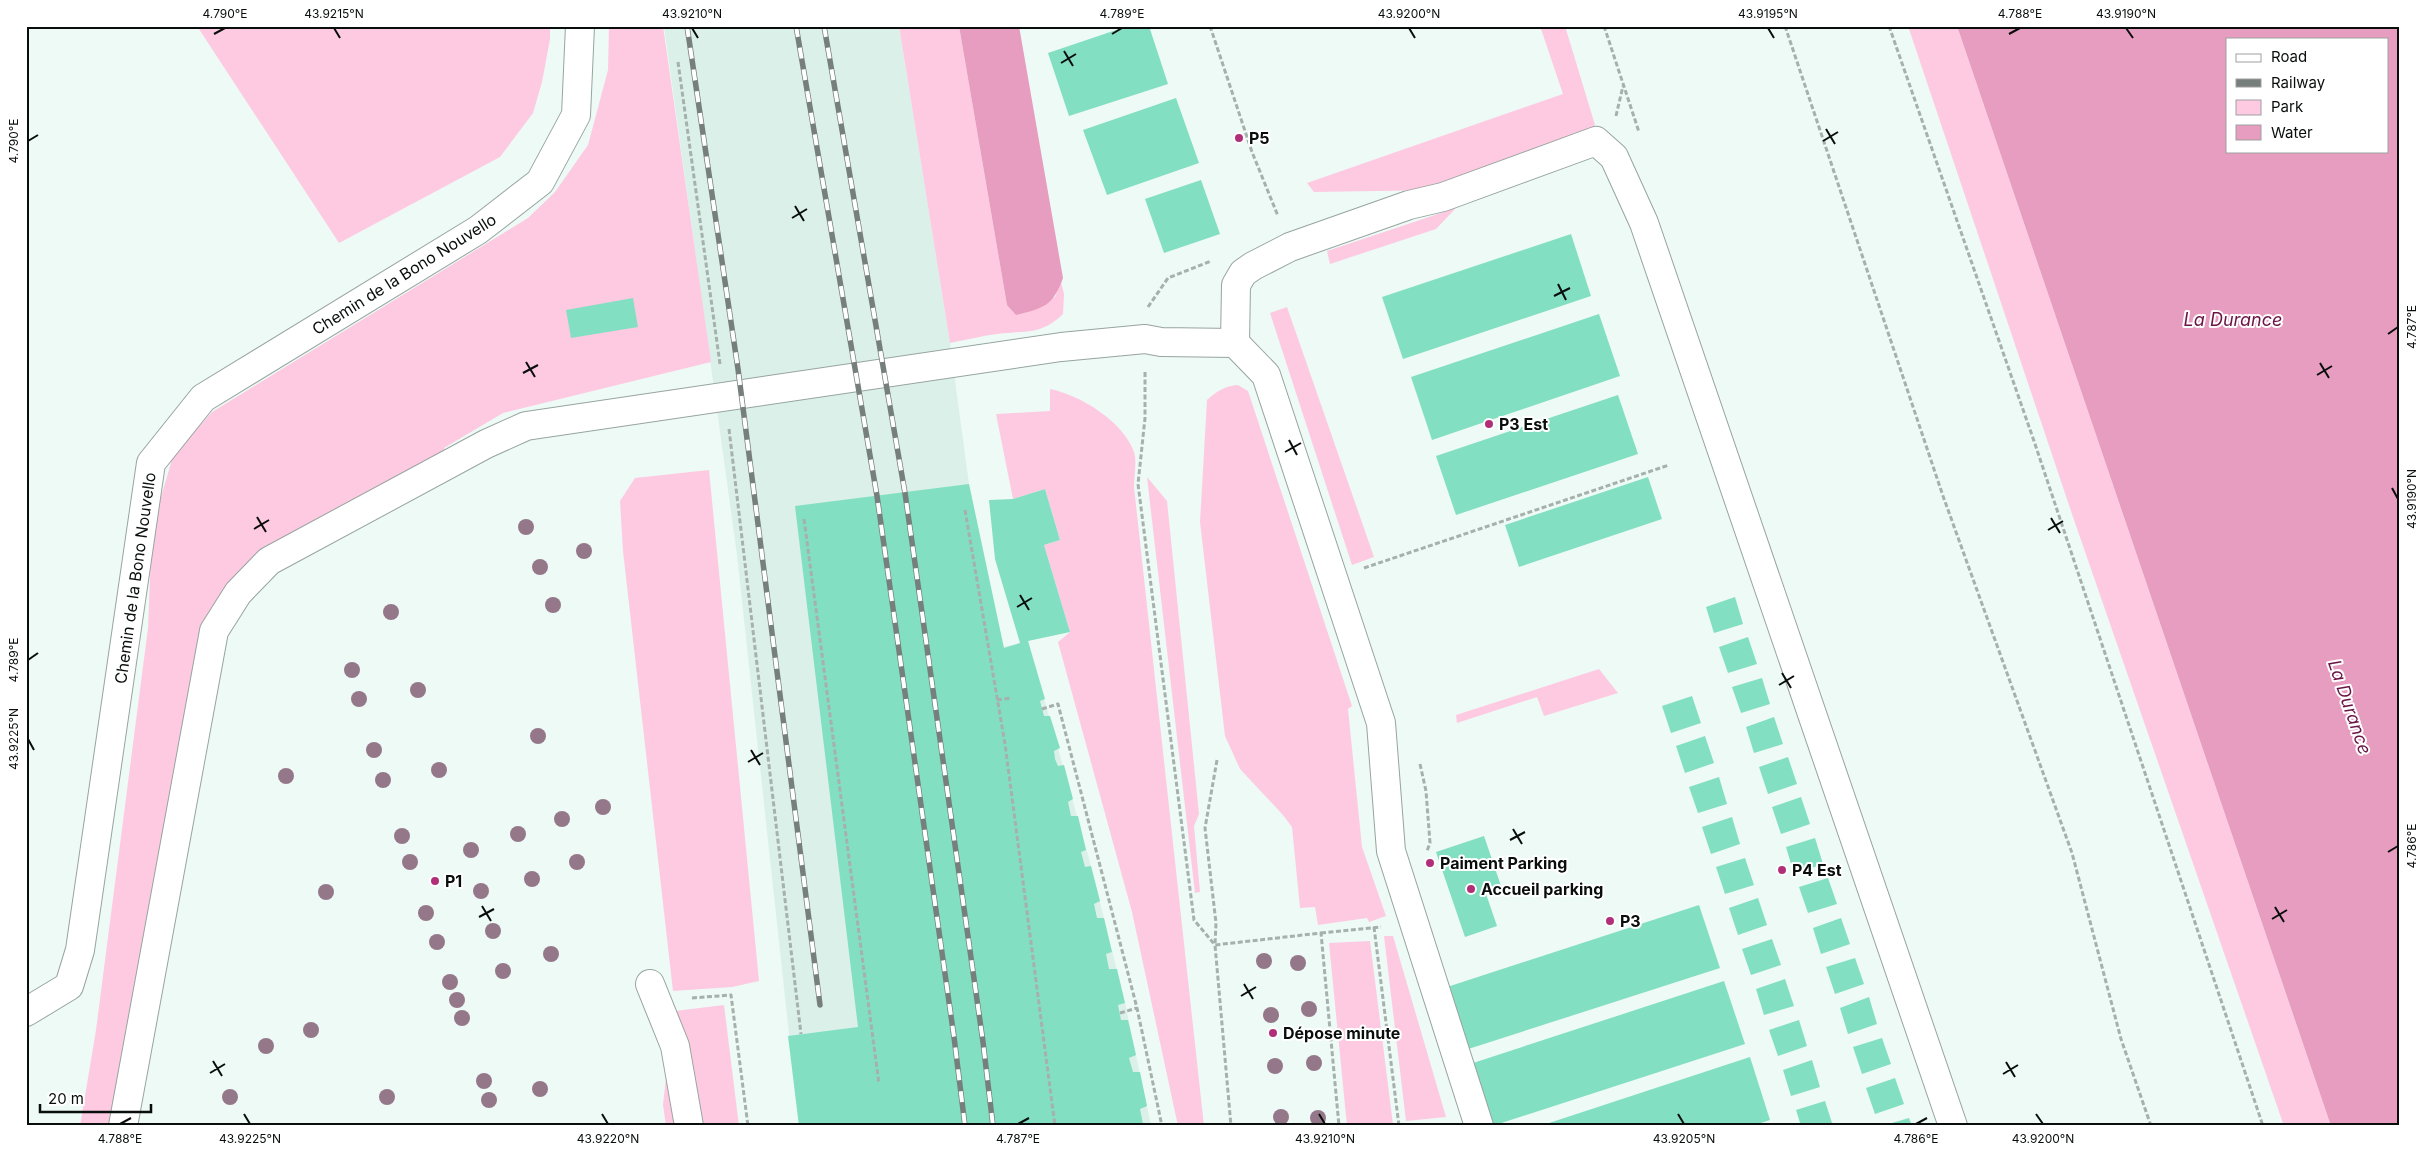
<svg xmlns="http://www.w3.org/2000/svg" width="2426" height="1152" viewBox="0 0 2426 1152" font-family="Inter,sans-serif">
	<style>
		.built { fill: #dbf0e8 }
		.green { fill: #fecae1 }
		.water { fill: #e79dbf; fill-rule: evenodd }
		.building { fill: #83dfc1 }
		.lines { fill: none; stroke-linecap: round; stroke-linejoin: round }
		.minor-casing { stroke: #97a49f; stroke-width: 30 }
		.path { stroke: #a6b0ac; stroke-width: 3; stroke-dasharray: 5 2.5; stroke-linecap: butt }
		.minor { stroke: #fff; stroke-width: 28 }
		.rail-casing { stroke: #767f7c; stroke-width: 5.5 }
		.rail { stroke: #fff; stroke-width: 4; stroke-dasharray: 11; stroke-linecap: butt }
		.tree { fill: #95778a }
		.ticks { fill: none; stroke: #090e0c; stroke-width: 2 }
		.poi-dot { fill: #b12f79; stroke: #fff; stroke-width: 2 }
		.labels { text-anchor: middle; dominant-baseline: central; stroke-width: 4; stroke-linejoin: round; paint-order: stroke }
		.poi-label { font-size: 16px; font-weight: bold; fill: #090e0c; stroke: #fff; text-anchor: start }
		.street-label { font-size: 16px; fill: #090e0c; stroke: #fff }
		.water-label { font-size: 18px; font-style: italic; fill: #6b1547; stroke: #fff }
		.neatline { fill: none; stroke: #090e0c; stroke-width: 2 }
		.ticks-label { font-size: 12px; text-anchor: middle; fill: #090e0c }
	</style>
	<rect width="100%" height="100%" fill="#edfaf5"/>
	<polygon class="built" points="664,26 899,26 950,343 969,484 1003,647 1028,641 1091,866 1125,1003 1151,1126 799,1126 737,555"/>
	<g class="green">
		<polygon points="197,26 550,26 550,39 542,82 533,113 500,157 339,243"/>
		<polygon points="609,26 663,26 711,362 503,413 444,448 446,453 218,604 145,939 110,1126 80,1126 96,1030 148,628 152,528 173,456 212,412 528,218 555,192 588,145 608,70"/>
		<path d="M899,26h60l48,279 48,-8 6,-15 3,12 -1,20c-23,22 -37,16 -66,20 -16,2 -31,6 -47,9z"/>
		<polygon points="1540,26 1565,26 1595,125 1578,139 1440,190 1314,192 1307,183 1563,94"/>
		<polygon points="1908,26 1957,26 2331,1126 2284,1126 2073,517"/>
		<polygon points="1456,208 1436,229 1330,264 1327,251"/>
		<polygon points="1287,307 1374,557 1352,565 1270,313"/>
		<path d="M1238,385l10,6 104,315 -4,3 14,138 24,69 -17,6 -2,-4 -49,7 -3,-18 -15,1 -8,-81 -9,-12 -43,-46 -15,-33 -25,-214 7,-122c10,-9 18,-14 31,-15z"/>
		<path d="M1050,389c30,6 73,32 84,63 3,9 0,25 0,35l70,639h-26l-46,-214 -74,-270 12,-10 -26,-87 16,-5 -15,-51 -32,10 -17,-85 54,-3z"/>
		<polygon points="709,470 759,981 732,987 673,991 623,551 620,501 635,478"/>
		<polygon points="1147,477 1167,501 1199,814 1194,826 1200,892 1195,893"/>
		<polygon points="1599,669 1618,693 1544,716 1537,697 1457,723 1456,715"/>
		<polygon points="1384,936 1393,936 1446,1117 1406,1121"/>
		<polygon points="1370,941 1393,1125 1347,1126 1329,943"/>
		<polygon points="724,1005 739,1126 697,1126 675,1011"/>
		<polygon points="668,1059 680,1126 666,1126 663,1105"/>
	</g>
	<g class="water">
		<path d="M959,26h60l44,252c-10,28 -19,30 -47,37l-9,-10z"/>
		<path d="M1957,26h443v1100h-69zM2227,39h160v112h-160z"/>
	</g>
	<g class="building">
		<polygon points="1128,26 1149,26 1168,84 1069,116 1048,53"/>
		<polygon points="1176,98 1199,163 1107,195 1083,130"/>
		<polygon points="1201,180 1220,234 1164,253 1145,199"/>
		<polygon points="1571,234 1591,296 1403,359 1382,297"/>
		<polygon points="633,298 638,327 571,338 566,310"/>
		<polygon points="1599,314 1620,376 1432,440 1411,377"/>
		<polygon points="1618,395 1638,454 1456,515 1436,456"/>
		<polygon points="1648,477 1662,519 1519,567 1505,525"/>
		<polygon points="969,484 1004,648 1020,643 995,559 989,500 1013,499 1045,489 1060,540 1044,545 1070,632 1028,641 1045,699 1040,701 1044,716 1050,716 1060,748 1054,751 1055,759 1058,766 1064,765 1073,799 1068,802 1071,816 1078,816 1086,850 1081,852 1085,867 1091,866 1100,901 1094,904 1097,918 1104,918 1112,952 1106,954 1109,969 1117,969 1125,1003 1118,1005 1121,1020 1128,1020 1136,1055 1129,1058 1133,1072 1140,1072 1147,1106 1140,1109 1143,1124 1151,1124 1151,1126 799,1126 788,1036 858,1027 795,506"/>
		<polygon points="1735,597 1743,624 1714,633 1706,607"/>
		<polygon points="1748,637 1757,664 1728,673 1719,647"/>
		<polygon points="1762,678 1770,704 1741,713 1732,687"/>
		<polygon points="1692,696 1701,723 1671,733 1662,706"/>
		<polygon points="1774,717 1783,744 1754,753 1746,727"/>
		<polygon points="1705,736 1714,763 1685,773 1676,746"/>
		<polygon points="1788,757 1797,784 1768,794 1759,767"/>
		<polygon points="1719,777 1727,804 1698,813 1689,787"/>
		<polygon points="1801,797 1810,824 1781,834 1772,807"/>
		<polygon points="1732,817 1740,844 1711,854 1702,827"/>
		<polygon points="1484,836 1501,886 1485,891 1497,926 1465,937 1436,852"/>
		<polygon points="1815,838 1823,864 1794,874 1786,847"/>
		<polygon points="1745,858 1754,885 1725,894 1716,867"/>
		<polygon points="1828,878 1837,904 1808,913 1799,887"/>
		<polygon points="1758,898 1767,925 1738,935 1729,908"/>
		<polygon points="1699,905 1720,968 1462,1051 1441,989"/>
		<polygon points="1841,918 1850,944 1821,954 1813,928"/>
		<polygon points="1772,939 1781,965 1751,975 1742,949"/>
		<polygon points="1855,958 1864,984 1835,994 1826,967"/>
		<polygon points="1785,979 1794,1006 1764,1015 1756,989"/>
		<polygon points="1724,981 1745,1044 1492,1126 1467,1065"/>
		<polygon points="1869,997 1877,1024 1848,1034 1840,1008"/>
		<polygon points="1799,1020 1807,1046 1778,1056 1769,1030"/>
		<polygon points="1882,1038 1891,1064 1862,1074 1853,1047"/>
		<polygon points="1750,1057 1770,1120 1752,1126 1540,1126"/>
		<polygon points="1812,1060 1820,1087 1791,1096 1783,1070"/>
		<polygon points="1895,1078 1904,1104 1875,1114 1866,1088"/>
		<polygon points="1825,1101 1833,1126 1801,1126 1796,1110"/>
		<polygon points="1909,1118 1912,1126 1885,1126 1885,1125"/>
	</g>
	<g class="lines">
		<g class="minor-casing">
			<g id="minor">
				<polyline points="1235,343 1236,285 1243,273 1253,266 1290,247 1409,205 1443,197 1596,141 1614,157 1644,223 1953,1126"/>
				<polyline points="650,984 675,1046 689,1126"/>
				<polyline points="26,1012 69,986 80,950 151,463 203,398 478,230 540,182 576,115 580,26"/>
				<polyline points="123,1126 214,631 238,593 269,561 486,444 526,426 1061,347 1145,339 1161,342 1235,343 1266,375 1381,723 1391,851 1479,1126"/>
			</g>
		</g>
		<g class="path">
			<polyline points="1210,26 1252,152 1278,216"/>
			<polyline points="1604,26 1639,132"/>
			<polyline points="1785,26 1943,496 2072,853 2121,1039 2151,1126"/>
			<polyline points="1889,26 2034,441 2263,1126"/>
			<polyline points="678,62 720,364"/>
			<polyline points="1616,116 1623,86"/>
			<polyline points="1148,307 1168,278 1211,261"/>
			<polyline points="1145,372 1145,418 1138,484 1194,920 1215,945 1321,933 1339,1126"/>
			<polyline points="729,429 801,1034"/>
			<polyline points="965,510 1005,744 1055,1126"/>
			<polyline points="804,519 879,1084"/>
			<polyline points="1364,568 1669,465"/>
			<polyline points="997,700 1011,698"/>
			<polyline points="1042,709 1058,704 1137,1008 1162,1126"/>
			<polyline points="1217,760 1205,828 1216,923 1215,945 1231,1126"/>
			<polyline points="1420,764 1426,791 1430,843 1427,851"/>
			<polyline points="1374,927 1399,1126"/>
			<polyline points="1321,933 1381,927"/>
			<polyline points="692,998 731,995 748,1126"/>
			<polyline points="1120,1013 1137,1008"/>
		</g>
		<use href="#minor" class="minor"/>
		<g class="rail-casing">
			<g id="rail">
				<polyline points="687,26 738,369 820,1005"/>
				<polyline points="796,26 877,496 954,1037 965,1126"/>
				<polyline points="824,26 905,493 983,1042 993,1126"/>
			</g>
		</g>
		<use href="#rail" class="rail"/>
	</g>
	<g class="tree">
		<circle cx="526" cy="527" r="8"/>
		<circle cx="584" cy="551" r="8"/>
		<circle cx="540" cy="567" r="8"/>
		<circle cx="553" cy="605" r="8"/>
		<circle cx="391" cy="612" r="8"/>
		<circle cx="352" cy="670" r="8"/>
		<circle cx="418" cy="690" r="8"/>
		<circle cx="359" cy="699" r="8"/>
		<circle cx="538" cy="736" r="8"/>
		<circle cx="374" cy="750" r="8"/>
		<circle cx="439" cy="770" r="8"/>
		<circle cx="286" cy="776" r="8"/>
		<circle cx="383" cy="780" r="8"/>
		<circle cx="603" cy="807" r="8"/>
		<circle cx="562" cy="819" r="8"/>
		<circle cx="518" cy="834" r="8"/>
		<circle cx="402" cy="836" r="8"/>
		<circle cx="471" cy="850" r="8"/>
		<circle cx="410" cy="862" r="8"/>
		<circle cx="577" cy="862" r="8"/>
		<circle cx="532" cy="879" r="8"/>
		<circle cx="481" cy="891" r="8"/>
		<circle cx="326" cy="892" r="8"/>
		<circle cx="426" cy="913" r="8"/>
		<circle cx="493" cy="931" r="8"/>
		<circle cx="437" cy="942" r="8"/>
		<circle cx="551" cy="954" r="8"/>
		<circle cx="1264" cy="961" r="8"/>
		<circle cx="1298" cy="963" r="8"/>
		<circle cx="503" cy="971" r="8"/>
		<circle cx="450" cy="982" r="8"/>
		<circle cx="457" cy="1000" r="8"/>
		<circle cx="1309" cy="1009" r="8"/>
		<circle cx="1271" cy="1015" r="8"/>
		<circle cx="462" cy="1018" r="8"/>
		<circle cx="311" cy="1030" r="8"/>
		<circle cx="266" cy="1046" r="8"/>
		<circle cx="1314" cy="1063" r="8"/>
		<circle cx="1275" cy="1066" r="8"/>
		<circle cx="484" cy="1081" r="8"/>
		<circle cx="540" cy="1089" r="8"/>
		<circle cx="230" cy="1097" r="8"/>
		<circle cx="387" cy="1097" r="8"/>
		<circle cx="489" cy="1100" r="8"/>
		<circle cx="1281" cy="1117" r="8"/>
		<circle cx="1318" cy="1118" r="8"/>
	</g>
	<path class="ticks" d="M334,28l6,10M692,28l6,10M1409,28l6,10M1768,28l6,10M2126,28l7,10M214,34l11,-6M1112,34l10,-6M2009,34l11,-6M1064,51l9,15M1061,63l15,-9M1826,129l9,15M28,141l10,-6M1823,141l15,-9M795,206l9,15M792,218l15,-9M1558,284l8,16M1554,296l16,-8M2388,334l10,-7M526,362l9,15M2320,363l9,15M523,373l15,-8M2317,375l15,-9M1289,440l8,15M1285,452l16,-9M2392,488l6,11M257,517l9,15M2051,518l9,15M254,529l15,-9M2048,530l15,-9M1020,595l9,15M1017,607l15,-9M28,660l10,-7M1782,673l9,15M1779,685l15,-9M28,739l6,11M751,750l9,15M748,762l15,-9M1513,829l9,15M1510,840l15,-8M2388,852l10,-6M482,906l9,15M2275,907l9,15M479,917l15,-8M2272,919l15,-9M1244,984l9,15M1241,996l15,-9M213,1061l9,15M2006,1062l9,15M210,1073l15,-9M2003,1074l15,-9M244,1114l6,10M602,1114l6,10M1319,1114l6,10M1678,1114l6,10M2036,1114l7,10M120,1124l11,-6M1018,1124l11,-6M1916,1124l11,-6"/>
	<g class="poi-dot">
		<circle cx="1239" cy="138" r="5"/>
		<circle cx="1489" cy="424" r="5"/>
		<circle cx="1430" cy="863" r="5"/>
		<circle cx="1782" cy="870" r="5"/>
		<circle cx="435" cy="881" r="5"/>
		<circle cx="1471" cy="889" r="5"/>
		<circle cx="1610" cy="921" r="5"/>
		<circle cx="1273" cy="1033" r="5"/>
	</g>
	<g class="labels">
		<g class="poi-label">
			<text x="1249" y="138">P5</text>
			<text x="1499" y="424">P3 Est</text>
			<text x="1440" y="863">Paiment Parking</text>
			<text x="1792" y="870">P4 Est</text>
			<text x="445" y="881">P1</text>
			<text x="1481" y="889">Accueil parking</text>
			<text x="1620" y="921">P3</text>
			<text x="1283" y="1033">Dépose minute</text>
		</g>
		<g class="street-label">
			<text transform="translate(404 274) rotate(-32)">Chemin de la Bono Nouvello</text>
			<text transform="translate(135 578) rotate(-82)">Chemin de la Bono Nouvello</text>
		</g>
		<g class="water-label">
			<text x="2233" y="319">La Durance</text>
			<text transform="translate(2350 707) rotate(71)">La Durance</text>
		</g>
	</g>
	<rect width="2426" height="1152" fill="none" stroke="#ffffff" stroke-width="55"/>
	<rect x="2226" y="38" width="162" height="115" fill="#ffffff" stroke="#9d9f9e"/>
	<rect x="2236" y="54" width="25" height="8" fill="#ffffff" stroke="#9d9f9e"/>
	<text x="2271" y="62" font-size="15" fill="#090e0c">Road</text>
	<rect x="2236" y="79" width="25" height="8" fill="#767f7c" stroke="#9d9f9e"/>
	<text x="2271" y="88" font-size="15" fill="#090e0c">Railway</text>
	<rect x="2236" y="100" width="25" height="15" fill="#fecae1" stroke="#9d9f9e"/>
	<text x="2271" y="112" font-size="15" fill="#090e0c">Park</text>
	<rect x="2236" y="125" width="25" height="15" fill="#e79dbf" stroke="#9d9f9e"/>
	<text x="2271" y="138" font-size="15" fill="#090e0c">Water</text>
	<path d="M40 1104v8h111v-8" fill="none" stroke="#090e0c" stroke-width="2.5"/>
	<text x="48" y="1104" font-size="15" fill="#090e0c" stroke="#ffffff" stroke-width="4" paint-order="stroke">20 m</text>
	<rect x="28" y="28" width="2370" height="1096" class="neatline"/>
	<g class="ticks-label">
		<text x="225" y="18">4.790°E</text>
		<text x="334" y="18">43.9215°N</text>
		<text x="692" y="18">43.9210°N</text>
		<text x="1122" y="18">4.789°E</text>
		<text x="1409" y="18">43.9200°N</text>
		<text x="1768" y="18">43.9195°N</text>
		<text x="2020" y="18">4.788°E</text>
		<text x="2126" y="18">43.9190°N</text>
		<text transform="translate(14 141) rotate(-90)" y="4">4.790°E</text>
		<text transform="translate(2412 327) rotate(-90)" y="4">4.787°E</text>
		<text transform="translate(2412 499) rotate(-90)" y="4">43.9190°N</text>
		<text transform="translate(14 660) rotate(-90)" y="4">4.789°E</text>
		<text transform="translate(14 739) rotate(-90)" y="4">43.9225°N</text>
		<text transform="translate(2412 846) rotate(-90)" y="4">4.786°E</text>
		<text x="120" y="1143">4.788°E</text>
		<text x="250" y="1143">43.9225°N</text>
		<text x="608" y="1143">43.9220°N</text>
		<text x="1018" y="1143">4.787°E</text>
		<text x="1325" y="1143">43.9210°N</text>
		<text x="1684" y="1143">43.9205°N</text>
		<text x="1916" y="1143">4.786°E</text>
		<text x="2043" y="1143">43.9200°N</text>
	</g>
</svg>
